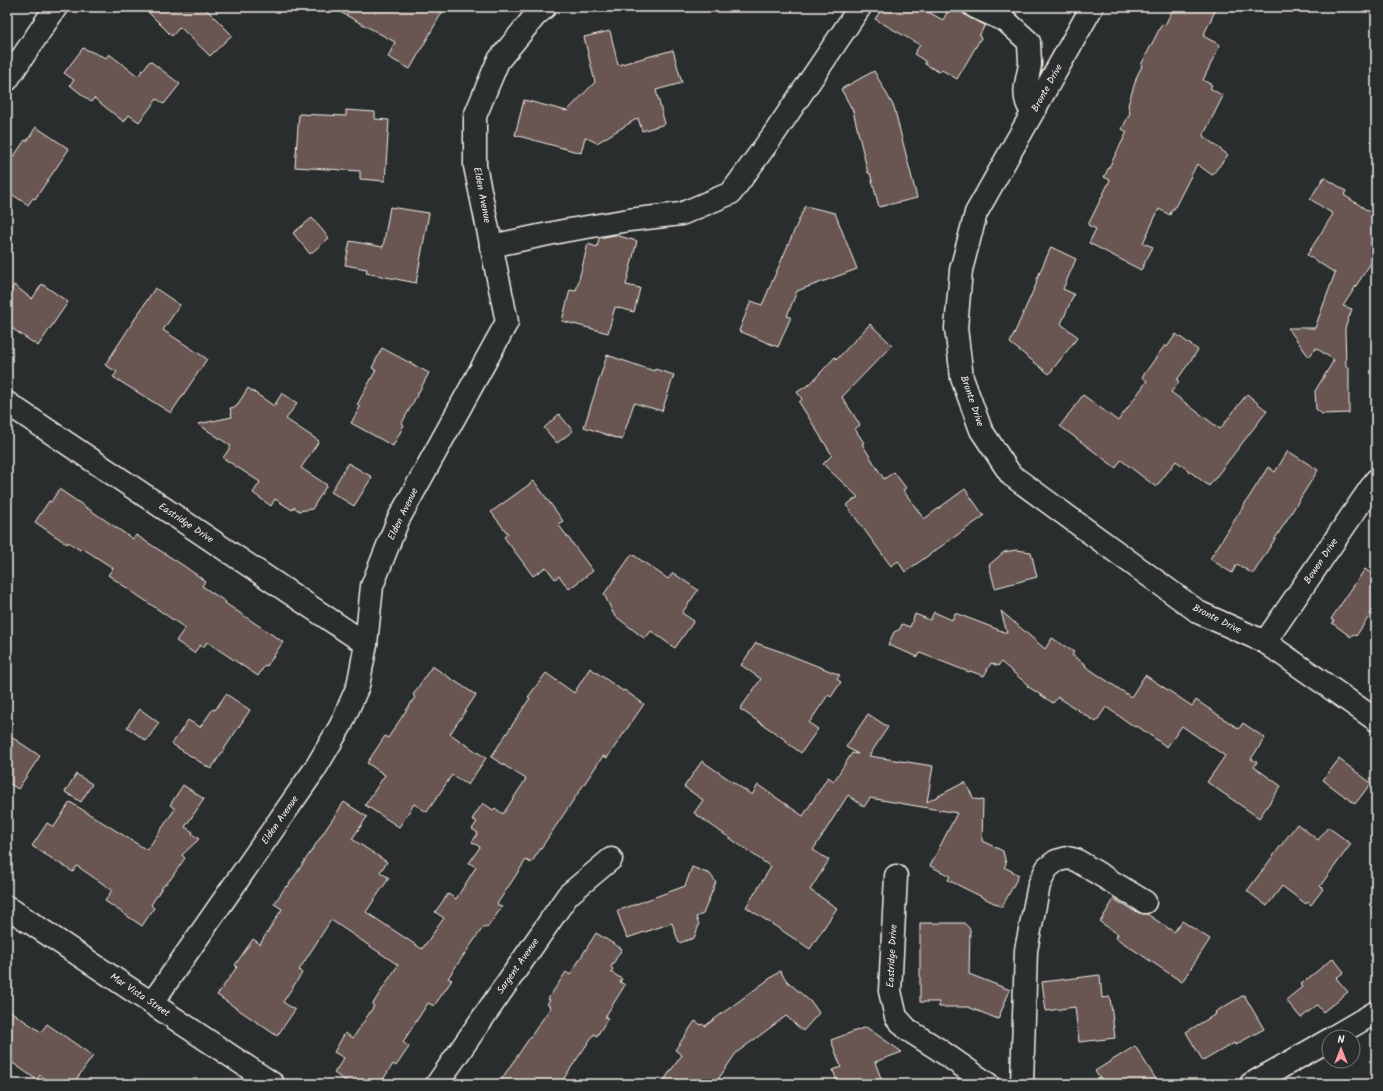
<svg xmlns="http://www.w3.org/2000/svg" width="1383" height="1091" viewBox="0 0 1383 1091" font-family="Kalam,sans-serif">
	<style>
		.building { fill: #695753; stroke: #f4f1e8 }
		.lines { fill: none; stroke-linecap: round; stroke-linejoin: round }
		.minor-casing { stroke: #f4f1e8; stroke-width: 25 }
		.minor { stroke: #2a2d2e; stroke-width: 22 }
		.labels { text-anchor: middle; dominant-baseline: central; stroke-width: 4; stroke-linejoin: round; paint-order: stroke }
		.street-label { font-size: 10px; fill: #f4f1e8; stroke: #2a2d2e }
	</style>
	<rect width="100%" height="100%" fill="#2a2d2e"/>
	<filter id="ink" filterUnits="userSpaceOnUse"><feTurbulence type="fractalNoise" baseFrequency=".025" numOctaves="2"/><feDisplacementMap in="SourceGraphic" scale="8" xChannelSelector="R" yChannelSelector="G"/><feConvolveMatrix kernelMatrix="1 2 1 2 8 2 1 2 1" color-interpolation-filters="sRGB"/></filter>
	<g filter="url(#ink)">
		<g class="building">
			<polygon points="143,7 204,7 232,35 210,56 180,27 172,36"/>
			<polygon points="331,7 445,7 410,69 388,57 395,42"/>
			<polygon points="883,7 919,7 943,20 950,7 953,7 970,18 985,25 979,36 981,38 957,79 942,70 939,72 925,64 925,61 914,54 920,45 875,19"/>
			<polygon points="1174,7 1217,7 1203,36 1220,45 1203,80 1212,85 1210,88 1223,96 1203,136 1228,155 1212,175 1197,164 1174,209 1172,209 1170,215 1159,209 1143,243 1153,247 1141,270 1089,243 1096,229 1088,225 1110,180 1104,177 1127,132 1122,129 1130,113 1128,105 1137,76 1142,66 1141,65 1162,24 1165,25"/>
			<polygon points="610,31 618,65 673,50 682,83 656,90 665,124 642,131 638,118 597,143 585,137 581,153 515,135 524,100 567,111 595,82 584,37"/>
			<polygon points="83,48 106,58 109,54 138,76 150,61 180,84 164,104 157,99 139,122 129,115 124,122 94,98 91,102 70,85 74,80 64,73"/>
			<polygon points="874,71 894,107 917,198 879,207 870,173 868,173 853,111 841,89"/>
			<polygon points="346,110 375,112 375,119 389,120 385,181 360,179 360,171 295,167 299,114 346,116"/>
			<polygon points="36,127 69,149 35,199 33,198 28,205 7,191 7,151 14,156 25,140 27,141"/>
			<polygon points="1324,177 1346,191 1344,195 1376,216 1376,255 1343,306 1352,309 1345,328 1346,367 1349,367 1349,413 1322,414 1316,409 1315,391 1334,360 1316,348 1309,357 1288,328 1315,328 1335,273 1307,255 1333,214 1310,199"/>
			<polygon points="805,206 835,213 857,269 797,291 787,316 791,317 778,347 739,331 751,301 762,305"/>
			<polygon points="390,207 429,213 416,283 366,273 367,269 345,265 350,241 383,247"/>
			<polygon points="312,218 329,238 310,254 293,233"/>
			<polygon points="615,235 637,241 626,285 640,288 634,312 615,307 608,333 562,321 570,290 576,291 588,244 597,247 599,238"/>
			<polygon points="1051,247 1076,259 1063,289 1074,294 1061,324 1078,337 1049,374 1010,343 1037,282 1036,281"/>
			<polygon points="42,284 68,302 38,346 7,325 7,295 14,285 32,299"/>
			<polygon points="155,288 180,305 163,330 207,359 171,413 113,377 117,372 105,365"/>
			<polygon points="870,324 892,345 842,397 860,425 855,429 864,443 862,444 884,479 894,472 906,488 903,490 924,519 965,489 984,516 905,572 898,561 891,566 846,505 858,497 823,464 832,455 799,402 802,399 797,392 810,384 835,357 837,359"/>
			<polygon points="1176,334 1198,350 1177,380 1179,382 1171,392 1220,429 1247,394 1267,411 1209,486 1176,461 1156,487 1121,460 1116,468 1060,426 1083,395 1118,421 1147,381 1142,377 1165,345 1167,347"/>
			<polygon points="382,348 429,373 402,423 404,425 393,446 351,423 360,407 357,405 376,370 372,368"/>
			<polygon points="607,355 654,371 655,369 674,375 662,411 634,403 622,440 584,427"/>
			<polygon points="248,388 274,406 282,393 297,403 286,419 319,441 301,468 327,485 312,509 299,511 294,507 292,510 275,499 271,506 253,493 260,482 223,458 231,446 198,424 232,417 230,408 236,407"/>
			<polygon points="559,414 573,431 557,443 544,428"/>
			<polygon points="1288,451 1318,470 1253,574 1237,564 1232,573 1210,559 1268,467 1275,472"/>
			<polygon points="348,463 372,477 354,506 331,492"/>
			<polygon points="534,481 563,521 558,524 593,571 569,589 559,576 555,579 546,567 533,576 504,537 508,534 491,512"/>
			<polygon points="59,489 133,539 136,535 184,566 205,581 202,586 226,602 225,603 283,642 267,666 265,665 258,676 207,642 203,648 200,645 194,653 176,641 185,628 108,575 113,568 82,548 80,550 68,542 67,544 35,522 49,501 51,502"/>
			<polygon points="1016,550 1031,552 1037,577 995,588 989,565 1004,552"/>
			<polygon points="632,554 668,579 673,573 698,590 682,613 694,621 675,648 651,631 645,639 614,615 604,594"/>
			<polygon points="1365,569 1376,577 1376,606 1356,636 1353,634 1351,637 1332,623 1334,621 1331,619"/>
			<polygon points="1001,611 1045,649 1052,638 1074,652 1072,655 1086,665 1085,666 1131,697 1145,675 1192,706 1196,700 1239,729 1243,723 1265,738 1251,759 1257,762 1254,767 1281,786 1259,818 1207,782 1225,756 1182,726 1167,747 1137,726 1135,727 1106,707 1096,722 1058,697 1053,703 1027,686 1028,685 1001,662 998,666 991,663 984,676 970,671 969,672 920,653 918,657 888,645 894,632 900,629 902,624 910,627 915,614 930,620 934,612 952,620 955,613 1007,633"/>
			<polygon points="756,643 782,652 840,675 837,679 841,682 831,697 828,695 809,723 818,729 801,753 786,742 787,741 740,709 761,679 741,665"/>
			<polygon points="432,666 476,695 450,734 486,758 468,785 452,775 427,812 414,804 399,827 365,805 385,775 367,763 385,736 388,738 415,697 413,695"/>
			<polygon points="590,668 623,691 624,690 644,704 607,758 603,756 531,863 526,860 497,904 502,907 487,928 484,926 448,978 452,980 434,1006 428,1003 403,1042 409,1047 396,1066 393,1064 380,1084 350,1084 334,1073 344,1058 334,1052 345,1033 353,1038 374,1006 372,1005 398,965 331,920 299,970 302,973 283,1002 295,1010 277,1036 217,995 237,967 235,965 253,939 260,944 282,909 274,904 286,886 287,887 296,874 344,802 367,817 352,839 387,862 380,872 389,878 366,912 422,949 444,918 435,912 448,894 456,899 476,867 469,863 480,847 472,842 478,833 472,829 477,822 472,819 483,803 493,810 495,808 503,814 526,779 491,757 530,698 528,697 546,673 574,693"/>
			<polygon points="226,694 250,710 211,769 172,744 188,720 200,727 213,709 215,710"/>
			<polygon points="140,709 159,723 146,741 127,727"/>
			<polygon points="868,714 888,727 869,756 933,766 927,802 965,782 974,799 983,800 982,841 1003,851 1006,864 1004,867 1019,875 1002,907 948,880 950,876 930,866 957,813 870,798 864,807 848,795 813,850 829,860 810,890 837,908 810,949 746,907 771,867 694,813 703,800 684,787 702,761 752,795 758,785 803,816 828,777 834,781 852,753 858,754 846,747"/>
			<polygon points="7,734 40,756 18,789 7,782"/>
			<polygon points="1339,759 1371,783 1355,804 1323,780"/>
			<polygon points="76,774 92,784 81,802 65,792"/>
			<polygon points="183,785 204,799 185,827 193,832 192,834 199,839 182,855 185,858 170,880 163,886 151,905 154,908 142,926 105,901 112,890 77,866 73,872 32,846 47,823 54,827 70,802 147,850 175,809 170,805"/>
			<polygon points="1297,824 1318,840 1328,827 1351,844 1320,886 1323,889 1311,905 1308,902 1306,904 1282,886 1267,906 1247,891"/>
			<polygon points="692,867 710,874 716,882 703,914 696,917 699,925 694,938 679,943 672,923 627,938 617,911 685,886"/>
			<polygon points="1114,899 1134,911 1134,910 1139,913 1147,914 1174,932 1182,921 1210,939 1182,982 1116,938 1118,934 1100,922"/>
			<polygon points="920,923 964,923 970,929 969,974 1010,990 998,1019 968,1007 939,1007 939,1002 920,1002"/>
			<polygon points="596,933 622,949 611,967 613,969 611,972 622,979 620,982 625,985 605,1017 608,1018 597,1036 594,1034 560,1084 498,1084 551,1007 547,1004 550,1000 548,999 566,972 570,975"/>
			<polygon points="1333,958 1344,972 1336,978 1348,992 1323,1012 1317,1005 1301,1018 1286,1000 1302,987 1300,985"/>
			<polygon points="780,971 787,981 813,1004 819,1013 803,1031 786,1016 736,1053 715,1084 661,1084 682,1055 675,1050 695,1021 701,1025 702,1024 705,1026"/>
			<polygon points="1100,975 1102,998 1110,997 1115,1038 1079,1042 1075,1007 1046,1011 1042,982"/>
			<polygon points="1244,995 1264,1029 1235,1045 1234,1043 1203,1061 1186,1032 1216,1014 1215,1012"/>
			<polygon points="7,1009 41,1032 47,1024 93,1056 73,1084 53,1084 40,1075 37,1080 7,1059"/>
			<polygon points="866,1027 902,1052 875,1062 883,1084 838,1084 833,1070 841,1067 831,1040"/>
			<polygon points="1135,1046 1159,1084 1103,1084 1095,1071"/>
		</g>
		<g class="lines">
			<g class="minor-casing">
				<g id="minor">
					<path d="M975,7l31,14 23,21c0,7 1,15 1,22 -2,15 -8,27 -2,41l8,3"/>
					<polyline points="1092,7 976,213 961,270 956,328 962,378 981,430 1011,475 1200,613 1265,642 1376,720"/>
					<polyline points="7,80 56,7"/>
					<polyline points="491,246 563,231 629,220 681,214 731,193 774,134 860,7"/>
					<polyline points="7,403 366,644"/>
					<polyline points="1265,642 1376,480"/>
					<polyline points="896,876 890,991 896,1017 908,1030 938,1049 988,1084"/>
					<polyline points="7,907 273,1084"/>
					<polyline points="152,1003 315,769 341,725 358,686 366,644 372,586 398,520 507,322 475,166 475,116 498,61 535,16 545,7"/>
					<polyline points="1333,1037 1376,1012"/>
					<polyline points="437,1084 568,895 611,859"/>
					<polyline points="1022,1084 1026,950 1039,885 1047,868 1056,861 1067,858 1076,860 1145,902"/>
					<polyline points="1251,1084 1329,1040"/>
				</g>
			</g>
			<use href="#minor" class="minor"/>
		</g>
	</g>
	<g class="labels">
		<g class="street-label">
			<text transform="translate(1047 88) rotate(-61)">Bronte Drive</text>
			<text transform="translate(482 195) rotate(79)">Elden Avenue</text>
			<text transform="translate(972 401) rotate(71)">Bronte Drive</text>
			<text transform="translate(403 514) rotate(-64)">Elden Avenue</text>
			<text transform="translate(186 523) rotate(34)">Eastridge Drive</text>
			<text transform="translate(1321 561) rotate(-56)">Bowen Drive</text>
			<text transform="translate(1217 619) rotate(27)">Bronte Drive</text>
			<text transform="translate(280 820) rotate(-55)">Elden Avenue</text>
			<text transform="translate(892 956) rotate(-87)">Eastridge Drive</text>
			<text transform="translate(518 966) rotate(-55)">Sargent Avenue</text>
			<text transform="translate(140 995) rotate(34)">Mar Vista Street</text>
		</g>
	</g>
	<rect width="1383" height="1091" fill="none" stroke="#2a2d2e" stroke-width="24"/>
	<rect x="12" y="12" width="1359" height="1067" fill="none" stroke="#f4f1e8" stroke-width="1.5" filter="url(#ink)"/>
	<g transform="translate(1341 1049)"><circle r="19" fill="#2a2d2e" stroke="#7b7b78"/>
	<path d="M0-3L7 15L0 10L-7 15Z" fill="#ff9aa2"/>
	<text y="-6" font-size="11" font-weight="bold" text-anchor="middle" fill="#f4f1e8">N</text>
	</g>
</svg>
